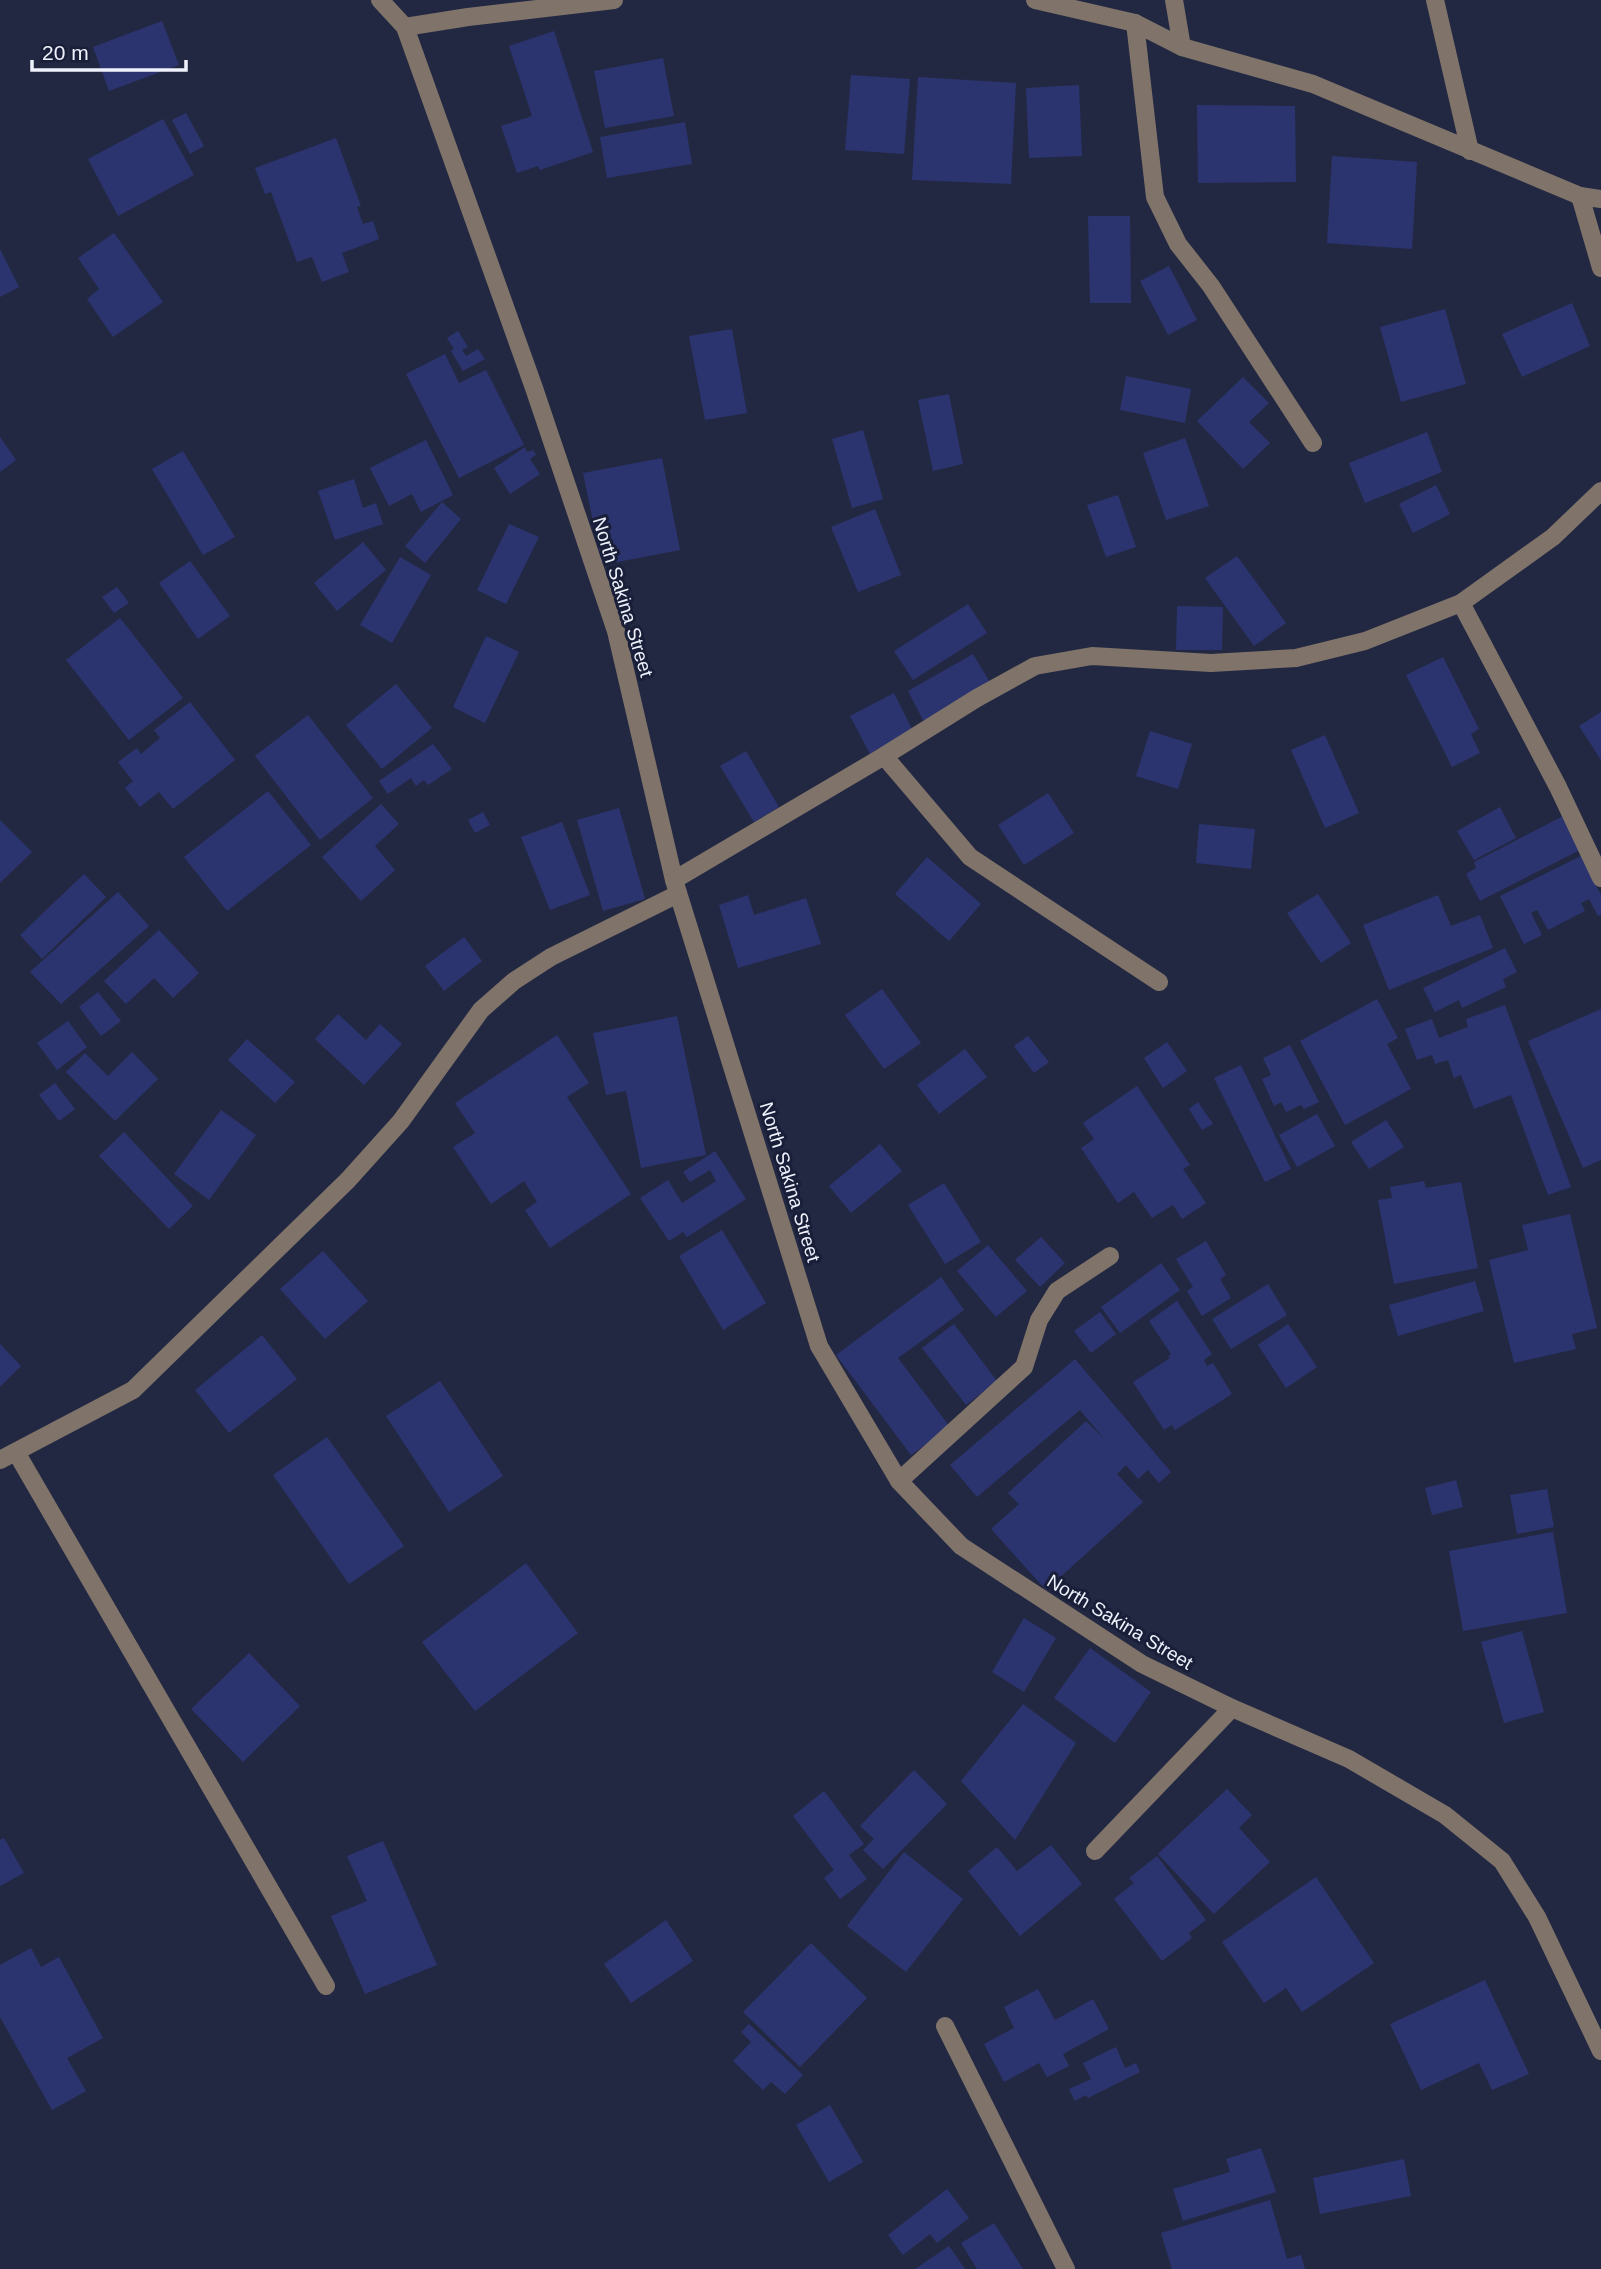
<svg xmlns="http://www.w3.org/2000/svg" width="1601" height="2269" viewBox="0 0 1601 2269" font-family="Arial,sans-serif">
	<style>
		.building { fill: #2b346f }
		.lines { fill: none; stroke-linecap: round; stroke-linejoin: round }
		.minor { stroke: #80746a; stroke-width: 18 }
		.labels { text-anchor: middle; dominant-baseline: central; stroke-width: 6; stroke-linejoin: round; paint-order: stroke }
		.street-label { font-size: 19px; fill: #eff2fc; stroke: #191f38 }
	</style>
	<rect width="100%" height="100%" fill="#232842"/>
	<g class="building">
		<polygon points="162,21 179,65 109,91 93,47"/>
		<polygon points="554,31 593,152 540,170 538,166 517,173 501,126 532,116 509,46"/>
		<polygon points="663,58 674,116 605,128 594,71"/>
		<polygon points="851,75 910,79 904,154 845,150"/>
		<polygon points="918,77 1016,83 1011,184 912,180"/>
		<polygon points="1079,85 1082,156 1029,158 1026,88"/>
		<polygon points="1197,105 1295,106 1296,182 1198,183"/>
		<polygon points="186,113 204,146 190,154 172,120"/>
		<polygon points="163,119 194,175 118,216 88,159"/>
		<polygon points="685,122 692,164 607,178 600,137"/>
		<polygon points="336,138 361,206 357,207 363,224 373,221 379,239 342,253 349,272 322,282 312,257 297,262 271,192 265,194 255,168"/>
		<polygon points="1332,156 1417,162 1412,249 1327,243"/>
		<polygon points="1088,216 1130,216 1131,303 1090,303"/>
		<polygon points="114,233 163,302 113,337 87,299 99,289 78,258"/>
		<polygon points="0,249 19,287 0,297"/>
		<polygon points="1169,266 1197,320 1168,335 1140,281"/>
		<polygon points="1572,303 1590,346 1522,377 1502,334"/>
		<polygon points="1445,309 1466,384 1401,402 1380,327"/>
		<polygon points="732,329 747,413 705,420 689,336"/>
		<polygon points="458,331 468,347 462,350 466,356 478,349 485,359 463,371 451,351 454,349 447,338"/>
		<polygon points="445,354 459,383 486,370 524,445 459,478 406,374"/>
		<polygon points="1126,376 1191,389 1185,423 1120,410"/>
		<polygon points="1243,377 1269,403 1249,422 1270,443 1243,469 1197,421"/>
		<polygon points="949,394 963,464 933,471 918,400"/>
		<polygon points="863,430 883,499 852,508 832,439"/>
		<polygon points="1427,432 1442,472 1365,503 1349,463"/>
		<polygon points="0,437 16,460 0,472"/>
		<polygon points="1185,438 1209,506 1166,520 1143,453"/>
		<polygon points="426,440 453,495 421,512 412,494 389,506 370,468"/>
		<polygon points="525,447 527,452 533,450 536,455 530,459 540,474 510,494 494,468"/>
		<polygon points="183,451 235,537 203,555 152,469"/>
		<polygon points="662,458 680,550 602,565 583,473"/>
		<polygon points="354,479 363,508 376,503 383,524 335,540 318,491"/>
		<polygon points="1436,485 1450,514 1413,533 1399,504"/>
		<polygon points="1118,495 1136,547 1106,557 1087,505"/>
		<polygon points="442,502 461,519 425,563 405,546"/>
		<polygon points="875,509 901,575 858,592 831,527"/>
		<polygon points="509,524 539,537 506,604 477,590"/>
		<polygon points="363,542 386,570 337,611 314,583"/>
		<polygon points="1237,556 1286,623 1254,646 1205,578"/>
		<polygon points="400,557 431,575 392,643 360,625"/>
		<polygon points="190,561 230,616 198,639 159,583"/>
		<polygon points="117,587 129,603 114,613 102,597"/>
		<polygon points="968,604 987,633 913,680 894,651"/>
		<polygon points="1177,606 1223,607 1222,650 1176,650"/>
		<polygon points="120,618 183,698 129,740 66,660"/>
		<polygon points="486,636 519,652 485,723 453,707"/>
		<polygon points="973,654 991,684 924,722 908,691"/>
		<polygon points="1443,657 1479,729 1471,734 1480,753 1452,767 1406,675"/>
		<polygon points="396,684 432,728 382,769 346,725"/>
		<polygon points="894,693 913,731 870,754 850,716"/>
		<polygon points="190,702 235,760 173,809 159,792 140,807 125,788 133,781 118,762 137,748 141,754 160,738 154,730"/>
		<polygon points="1601,712 1601,760 1579,726"/>
		<polygon points="308,715 373,798 320,840 255,756"/>
		<polygon points="1150,731 1192,744 1178,789 1136,776"/>
		<polygon points="1325,735 1359,813 1325,828 1291,750"/>
		<polygon points="433,744 452,769 428,785 424,780 416,786 411,778 388,794 379,781"/>
		<polygon points="746,751 779,807 754,822 720,766"/>
		<polygon points="268,791 311,845 227,911 184,857"/>
		<polygon points="1048,793 1074,833 1024,865 998,825"/>
		<polygon points="381,804 399,824 375,846 395,870 361,901 322,857"/>
		<polygon points="1500,807 1516,838 1474,860 1457,831"/>
		<polygon points="619,808 645,899 603,911 577,820"/>
		<polygon points="483,812 490,825 475,833 468,820"/>
		<polygon points="1565,815 1582,849 1480,901 1466,874 1476,868 1474,862"/>
		<polygon points="0,820 32,852 0,883"/>
		<polygon points="562,822 590,895 550,910 521,837"/>
		<polygon points="1199,824 1255,829 1251,869 1196,863"/>
		<polygon points="1581,856 1601,895 1601,915 1598,916 1589,899 1581,903 1585,911 1548,930 1537,910 1531,913 1542,935 1524,944 1500,896"/>
		<polygon points="927,857 981,904 949,941 895,894"/>
		<polygon points="84,874 106,897 42,959 20,935"/>
		<polygon points="118,892 149,926 61,1004 30,972"/>
		<polygon points="1318,894 1351,943 1321,963 1287,913"/>
		<polygon points="748,895 754,915 806,898 821,944 738,968 719,905"/>
		<polygon points="1438,895 1451,926 1480,915 1493,948 1389,990 1363,925"/>
		<polygon points="159,930 199,973 173,998 154,978 126,1004 104,981"/>
		<polygon points="464,937 482,961 444,991 425,966"/>
		<polygon points="1505,948 1517,972 1503,979 1506,987 1462,1008 1459,1000 1435,1012 1423,988"/>
		<polygon points="882,989 921,1043 884,1069 845,1015"/>
		<polygon points="98,992 121,1021 101,1036 79,1007"/>
		<polygon points="1377,999 1398,1038 1387,1044 1411,1089 1345,1125 1300,1041"/>
		<polygon points="1505,1005 1571,1187 1548,1195 1511,1095 1474,1109 1461,1075 1454,1078 1448,1060 1435,1064 1432,1055 1417,1060 1405,1029 1432,1019 1439,1038 1468,1027 1466,1019"/>
		<polygon points="1601,1009 1601,1160 1583,1168 1528,1041"/>
		<polygon points="338,1014 366,1040 380,1024 402,1044 364,1085 315,1039"/>
		<polygon points="677,1016 706,1155 641,1168 626,1091 606,1095 593,1033"/>
		<polygon points="68,1021 87,1047 57,1070 37,1043"/>
		<polygon points="557,1035 589,1083 567,1097 631,1194 550,1248 525,1210 537,1202 524,1181 491,1204 453,1147 475,1133 455,1103"/>
		<polygon points="1028,1036 1049,1062 1034,1073 1014,1046"/>
		<polygon points="247,1039 295,1082 275,1103 228,1060"/>
		<polygon points="1167,1042 1187,1071 1163,1088 1144,1058"/>
		<polygon points="1290,1045 1319,1102 1304,1109 1301,1105 1286,1112 1281,1102 1274,1106 1262,1079 1271,1075 1263,1058"/>
		<polygon points="965,1049 987,1077 939,1114 917,1085"/>
		<polygon points="132,1052 158,1079 115,1121 66,1072 85,1053 108,1076"/>
		<polygon points="1241,1065 1291,1169 1265,1182 1214,1078"/>
		<polygon points="55,1083 75,1109 59,1121 39,1095"/>
		<polygon points="1137,1086 1190,1165 1183,1169 1206,1203 1182,1219 1173,1205 1152,1218 1134,1192 1118,1203 1081,1148 1094,1139 1083,1123"/>
		<polygon points="1198,1102 1213,1124 1202,1130 1189,1109"/>
		<polygon points="221,1110 256,1135 209,1200 174,1174"/>
		<polygon points="1317,1114 1335,1146 1297,1167 1279,1135"/>
		<polygon points="1386,1120 1404,1147 1369,1169 1351,1142"/>
		<polygon points="124,1132 193,1206 169,1229 99,1156"/>
		<polygon points="880,1144 902,1171 851,1213 829,1186"/>
		<polygon points="715,1151 746,1199 687,1237 683,1232 669,1241 640,1198 668,1180 682,1203 716,1181 710,1170 690,1182 683,1172"/>
		<polygon points="1424,1181 1426,1188 1461,1182 1478,1268 1394,1284 1378,1200 1392,1198 1390,1187"/>
		<polygon points="944,1183 981,1242 945,1264 908,1205"/>
		<polygon points="1570,1214 1597,1328 1572,1334 1576,1349 1514,1363 1489,1260 1528,1250 1522,1225"/>
		<polygon points="722,1230 766,1303 723,1330 679,1256"/>
		<polygon points="1041,1237 1065,1263 1040,1287 1015,1260"/>
		<polygon points="1206,1241 1226,1275 1220,1279 1231,1298 1202,1316 1187,1291 1193,1287 1176,1259"/>
		<polygon points="988,1245 1027,1291 996,1317 957,1271"/>
		<polygon points="323,1251 368,1301 325,1339 280,1289"/>
		<polygon points="1161,1263 1180,1290 1120,1333 1101,1307"/>
		<polygon points="941,1277 964,1310 898,1358 950,1427 911,1455 836,1355"/>
		<polygon points="1475,1281 1484,1311 1398,1336 1389,1305"/>
		<polygon points="1268,1284 1287,1315 1231,1349 1212,1319"/>
		<polygon points="1177,1301 1212,1354 1204,1360 1207,1366 1213,1363 1232,1394 1175,1430 1172,1425 1164,1430 1133,1382 1170,1358 1168,1356 1171,1354 1149,1321"/>
		<polygon points="1100,1312 1116,1334 1091,1353 1074,1331"/>
		<polygon points="954,1324 997,1381 966,1405 922,1348"/>
		<polygon points="1288,1324 1317,1367 1286,1388 1258,1345"/>
		<polygon points="262,1335 297,1379 229,1433 195,1390"/>
		<polygon points="0,1344 21,1366 0,1387"/>
		<polygon points="1075,1359 1171,1472 1159,1483 1148,1470 1138,1479 1126,1465 1117,1474 1143,1502 1046,1590 991,1529 1019,1504 1008,1493 1086,1421 1105,1440 1080,1410 977,1497 950,1465"/>
		<polygon points="440,1381 503,1476 449,1512 386,1416"/>
		<polygon points="327,1437 404,1546 349,1584 273,1475"/>
		<polygon points="1456,1480 1463,1507 1432,1515 1425,1488"/>
		<polygon points="1547,1489 1554,1527 1517,1534 1510,1495"/>
		<polygon points="1553,1532 1567,1613 1463,1631 1449,1551"/>
		<polygon points="526,1563 578,1633 475,1711 422,1642"/>
		<polygon points="1024,1618 1056,1638 1024,1692 992,1672"/>
		<polygon points="1522,1631 1544,1712 1504,1723 1481,1642"/>
		<polygon points="1090,1648 1151,1692 1115,1743 1054,1698"/>
		<polygon points="249,1653 300,1706 243,1762 191,1709"/>
		<polygon points="1023,1704 1076,1743 1015,1840 961,1781"/>
		<polygon points="914,1770 947,1804 883,1869 863,1850 874,1839 860,1826"/>
		<polygon points="1227,1789 1252,1815 1239,1828 1270,1862 1214,1914 1158,1854"/>
		<polygon points="824,1791 864,1844 849,1855 867,1879 840,1899 824,1878 834,1870 793,1816"/>
		<polygon points="4,1838 24,1873 0,1886 0,1840"/>
		<polygon points="383,1841 437,1965 365,1994 331,1916 367,1901 347,1856"/>
		<polygon points="1051,1845 1082,1884 1020,1936 968,1871 997,1847 1017,1871"/>
		<polygon points="904,1852 963,1899 906,1972 847,1926"/>
		<polygon points="1157,1856 1206,1920 1189,1933 1192,1938 1162,1961 1114,1899 1134,1883 1129,1878"/>
		<polygon points="1316,1877 1374,1963 1302,2012 1286,1988 1264,2003 1222,1942"/>
		<polygon points="666,1920 693,1961 631,2003 604,1964"/>
		<polygon points="811,1943 867,1998 800,2067 743,2012"/>
		<polygon points="31,1948 41,1967 59,1957 103,2038 67,2058 86,2091 52,2110 0,2017 0,1965"/>
		<polygon points="1485,1980 1529,2074 1492,2090 1479,2063 1421,2090 1390,2024"/>
		<polygon points="1038,1989 1055,2020 1093,1999 1109,2029 1063,2054 1069,2066 1047,2077 1039,2063 1004,2082 984,2044 1014,2028 1004,2007"/>
		<polygon points="749,2024 803,2075 785,2094 771,2082 763,2090 733,2061 751,2042 741,2032"/>
		<polygon points="1116,2047 1125,2068 1136,2063 1140,2072 1088,2098 1086,2095 1075,2101 1069,2089 1091,2079 1083,2063"/>
		<polygon points="830,2105 863,2162 829,2182 796,2125"/>
		<polygon points="1261,2148 1276,2192 1183,2221 1173,2189 1230,2172 1226,2159"/>
		<polygon points="1404,2159 1411,2196 1320,2214 1313,2178"/>
		<polygon points="947,2189 969,2218 937,2243 930,2234 903,2255 888,2235"/>
		<polygon points="1270,2200 1287,2259 1301,2255 1305,2269 1172,2269 1161,2233"/>
		<polygon points="994,2223 1023,2269 977,2269 961,2243"/>
		<polygon points="949,2246 965,2269 915,2269"/>
	</g>
	<g class="lines">
		<g class="minor">
			<polyline points="380,0 405,27 534,388 616,631 674,880 819,1346 899,1481 961,1546 1142,1664 1232,1708 1349,1759 1445,1815 1502,1861 1537,1917 1601,2051"/>
			<polyline points="1035,0 1135,23 1182,47 1313,84 1580,196 1601,199"/>
			<polyline points="1174,0 1182,47"/>
			<polyline points="1435,0 1470,151"/>
			<polyline points="1135,23 1155,197 1178,244 1211,286 1313,443"/>
			<polyline points="405,27 468,17 614,0"/>
			<polyline points="1580,196 1601,268"/>
			<polyline points="1461,603 1558,787 1601,878"/>
			<polyline points="884,756 970,857 1159,982"/>
			<polyline points="674,880 884,756 977,698 1035,666 1092,656 1211,663 1296,658 1365,641 1461,603 1553,537 1601,491"/>
			<polyline points="16,1452 326,1986"/>
			<polyline points="0,1460 133,1390 348,1180 401,1121 481,1010 514,981 551,957 678,894"/>
			<polyline points="899,1481 1024,1367 1039,1320 1057,1291 1110,1256"/>
			<polyline points="1095,1851 1232,1708"/>
			<polyline points="945,2026 1066,2269"/>
		</g>
	</g>
	<g class="labels">
		<g class="street-label">
			<text transform="translate(623 597) rotate(73)">North Sakina Street</text>
			<text transform="translate(790 1182) rotate(73)">North Sakina Street</text>
			<text transform="translate(1120 1622) rotate(31)">North Sakina Street</text>
		</g>
	</g>
	<path d="M32 60v10h154v-10" fill="none" stroke="#eff2fc" stroke-width="3.5"/>
	<text x="42" y="60" font-size="21" fill="#eff2fc" stroke="#191f38" stroke-width="5" paint-order="stroke">20 m</text>
</svg>
